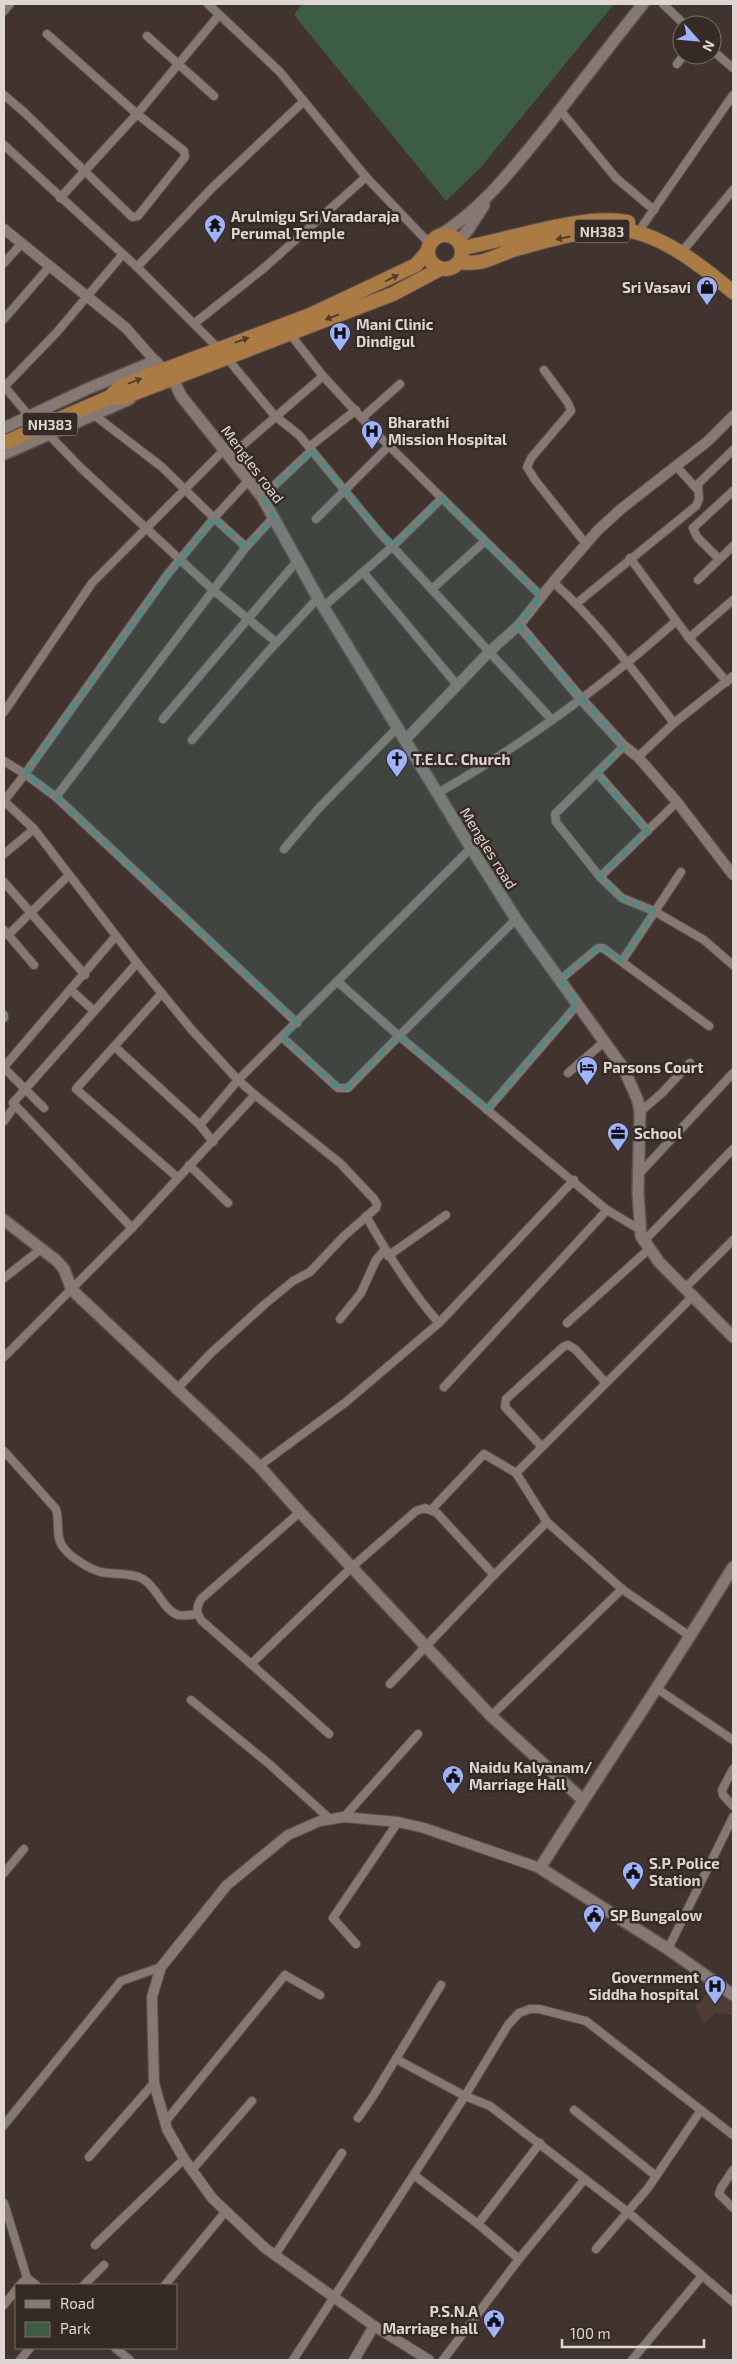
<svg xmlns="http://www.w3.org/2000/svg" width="737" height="2364" viewBox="0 0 737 2364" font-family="'Exo 2',sans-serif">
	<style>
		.built { fill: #4f3d35 }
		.green { fill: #3d5c44 }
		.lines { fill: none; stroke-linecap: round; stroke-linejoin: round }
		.minor-casing { stroke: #5a504c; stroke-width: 10 }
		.tertiary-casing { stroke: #5a504c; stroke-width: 12 }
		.secondary-casing { stroke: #5a504c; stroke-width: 14 }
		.trunk-casing { stroke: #5a504c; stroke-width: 16 }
		.minor { stroke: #867872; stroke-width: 8 }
		.tertiary { stroke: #867872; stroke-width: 10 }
		.secondary { stroke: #867872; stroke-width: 11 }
		.trunk { stroke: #ab7b44; stroke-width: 14 }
		.oneway { fill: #533e2d }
		.marked { fill: #438e87; fill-opacity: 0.2; stroke: #438e87; stroke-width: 4; stroke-dasharray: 10 6; stroke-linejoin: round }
		.labels { text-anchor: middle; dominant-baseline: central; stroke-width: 5; stroke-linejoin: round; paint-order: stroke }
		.shield { fill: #362a25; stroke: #aca29f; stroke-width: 1 }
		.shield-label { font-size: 14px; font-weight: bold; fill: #ded6d3 }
		.poi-label { font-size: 15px; font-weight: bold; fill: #ded6d3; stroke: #362a25; text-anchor: start }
		.street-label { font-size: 15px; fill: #ded6d3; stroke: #362a25 }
	</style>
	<rect width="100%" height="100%" fill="#41342f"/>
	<polygon class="built" points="713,1987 733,2004 733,2020 730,2014 715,2013 704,2024 696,2006"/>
	<polygon class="green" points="302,4 614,4 481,167 446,201 294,15"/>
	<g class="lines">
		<g class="minor-casing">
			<g id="minor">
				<polyline points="208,4 280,72 366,177 430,244"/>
				<polyline points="663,4 685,25"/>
				<polyline points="4,11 10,4"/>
				<polyline points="147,36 214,96"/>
				<polyline points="712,50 733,68"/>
				<polyline points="677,64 684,55"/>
				<polyline points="4,95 25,113 132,217 138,216 185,157 184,151 137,114 47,34"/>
				<polyline points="560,110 616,178 654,210"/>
				<polyline points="4,145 137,267 218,348"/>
				<polyline points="60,198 137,114 219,15"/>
				<polyline points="643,225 733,95"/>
				<polyline points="686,247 733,190"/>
				<polyline points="4,263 22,243"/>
				<polyline points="137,267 212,188 304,101"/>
				<polyline points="4,319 50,266"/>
				<polyline points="195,323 264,268 366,177"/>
				<polyline points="290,334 323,376 371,428 541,596"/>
				<polyline points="226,357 275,416 299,435 379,532 552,720"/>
				<polyline points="544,370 568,403 571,411 531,458 527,467 535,480 586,544"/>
				<polyline points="4,386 29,416"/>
				<polyline points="5,386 57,332 123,254"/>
				<polyline points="94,415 162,467 214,518 249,480"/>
				<polyline points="362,418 400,384"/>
				<polyline points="49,435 81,468 213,590 276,642"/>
				<polyline points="309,447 356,410"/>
				<polyline points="229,457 323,376"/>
				<polyline points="676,466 697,489"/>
				<polyline points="262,497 312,450"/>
				<polyline points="316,519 389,446"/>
				<polyline points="246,547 274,517"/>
				<polyline points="630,558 689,638 727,682"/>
				<polyline points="719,559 697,537 693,528 733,491"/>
				<polyline points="363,572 457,685"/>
				<polyline points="698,580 733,546"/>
				<path d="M553,582c46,41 83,92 121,141"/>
				<polyline points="432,589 485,541"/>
				<polyline points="577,603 696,506 699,499 698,484 733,450"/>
				<polyline points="323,607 393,546 442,498"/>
				<polyline points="689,638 733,600"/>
				<polyline points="4,712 92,583 224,450"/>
				<polyline points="163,719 297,561"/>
				<polyline points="192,740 265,655 318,598"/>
				<polyline points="624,746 555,814 556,822 600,877 622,898 654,911 704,940 733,965"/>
				<polyline points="638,757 674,723 733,676"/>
				<polyline points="4,761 25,774 167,575 214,518 246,547 56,797"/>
				<polyline points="598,774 648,831"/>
				<path d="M438,793c86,-49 164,-106 238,-172"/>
				<polyline points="284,849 318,809 398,727"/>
				<polyline points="4,854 34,829"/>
				<polyline points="600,877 677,802"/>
				<polyline points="4,882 85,975"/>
				<polyline points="516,919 399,1036 607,1210 639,1229"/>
				<polyline points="4,930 34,965"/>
				<polyline points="8,935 69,875"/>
				<polyline points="622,961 681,872"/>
				<polyline points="137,963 34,829 4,801 25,774 56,797 297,1023"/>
				<polyline points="561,979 598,948 603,948 709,1026"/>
				<polyline points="71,990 94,1011"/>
				<polyline points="162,993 76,1089 177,1177"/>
				<polyline points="4,1015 4,1018"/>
				<polyline points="282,1037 338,1088 348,1088 399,1036 338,982"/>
				<polyline points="115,1047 200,1125 213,1142"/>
				<polyline points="4,1067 115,937"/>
				<polyline points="4,1068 44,1108"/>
				<polyline points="568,1073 604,1042"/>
				<polyline points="487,1110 578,1004"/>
				<polyline points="640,1112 662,1093 690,1063"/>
				<polyline points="4,1121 15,1106"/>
				<polyline points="189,1165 228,1203"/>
				<polyline points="638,1175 733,1073"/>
				<path d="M366,1216c22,39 44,74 73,107"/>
				<polyline points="132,1228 13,1103 137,963 191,1029 238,1080 200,1125"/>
				<polyline points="643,1242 733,1149"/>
				<polyline points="388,1256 446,1215"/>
				<polyline points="4,1278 41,1249"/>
				<polyline points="685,1288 733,1240"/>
				<polyline points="340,1319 361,1293 376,1260 385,1249"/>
				<polyline points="567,1323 649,1249"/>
				<polyline points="4,1357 132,1228 255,1095 238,1080 471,848"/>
				<polyline points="444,1387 607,1210"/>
				<polyline points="176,1390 210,1354 265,1304 293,1281 310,1272 343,1237 376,1208 377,1204 374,1199 340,1163 255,1095"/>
				<polyline points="542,1447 505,1407 506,1399 563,1347 568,1345 575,1349 606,1383"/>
				<path d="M4,1451l52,58c4,12 -1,28 7,38 7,10 26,22 38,25 14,3 30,0 42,7 14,8 20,31 35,36 6,1 14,0 20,-1"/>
				<polyline points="259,1466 346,1402 439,1323 574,1180"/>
				<polyline points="431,1510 484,1454 516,1473"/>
				<path d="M300,1512l-99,87c-5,9 -5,14 1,22l49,43 101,-97 64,-56 9,-3 12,5 57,62 53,-53 75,67 -131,127"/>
				<polyline points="547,1522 516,1473 693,1296"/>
				<polyline points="622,1589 691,1637"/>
				<polyline points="251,1664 329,1734"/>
				<polyline points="390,1684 494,1575"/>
				<polyline points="656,1688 733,1740"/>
				<polyline points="191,1700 268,1763 331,1820"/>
				<polyline points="733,1769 722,1790 723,1795 733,1806"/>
				<polyline points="344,1817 418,1734"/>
				<polyline points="4,1873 24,1849"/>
				<polyline points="356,1944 333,1918 398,1822"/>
				<polyline points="668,1949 733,1817"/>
				<polyline points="396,2059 465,2096 490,2106 629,2213 733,2302"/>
				<polyline points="574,2110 656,2176"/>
				<polyline points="358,2118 372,2098 441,1985"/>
				<polyline points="165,2122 285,1975 320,1995"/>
				<polyline points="4,2125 121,1981 161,1967"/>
				<polyline points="89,2157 154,2083"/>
				<polyline points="192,2170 252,2101"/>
				<polyline points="733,2170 721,2188 719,2194 733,2208"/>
				<polyline points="414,2175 478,2224 519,2259"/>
				<polyline points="4,2203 27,2278 36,2285"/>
				<polyline points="478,2224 540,2143"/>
				<polyline points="95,2245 184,2159"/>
				<polyline points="596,2249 648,2188 701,2110"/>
				<polyline points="275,2255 342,2153"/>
				<polyline points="20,2285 27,2278"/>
				<polyline points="84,2285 104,2265"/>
				<polyline points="165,2285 226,2211"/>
				<polyline points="4,2305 16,2290"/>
				<polyline points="115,2348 130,2360"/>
				<polyline points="20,2360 30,2348"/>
				<polyline points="293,2360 465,2096 508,2025 519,2013 530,2009 539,2009 586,2021 733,2135"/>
				<polyline points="443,2360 519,2259 584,2180"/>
				<polyline points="632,2360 702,2276"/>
			</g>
		</g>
		<g class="tertiary-casing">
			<g id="tertiary">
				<polyline points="4,229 126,328 155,361"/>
				<polyline points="519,625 582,700 624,746 638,757 677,802 733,875"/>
				<polyline points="406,739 489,652 519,625 553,582 598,530 621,509 708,441 733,416"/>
				<polyline points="354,2360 374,2326"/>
				<polyline points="429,2360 374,2326 265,2248 212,2198 184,2159 167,2129 154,2083 152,1997 161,1967 227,1885 288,1835 320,1821 344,1817 398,1822 424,1828 540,1868"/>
			</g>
		</g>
		<g class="secondary-casing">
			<g id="secondary">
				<path d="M438,236c44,-26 76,-69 108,-108 32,-41 64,-83 97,-124"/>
				<polyline points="459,241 470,227 484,205"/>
				<polyline points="173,379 181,396 262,497 318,598 471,848 516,919 624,1069 638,1101 640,1112 638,1192 641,1236 659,1262 733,1337"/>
				<polyline points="4,428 87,389 155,361 164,371"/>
				<polyline points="4,454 130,399"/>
				<polyline points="4,1220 57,1261 64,1269 72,1290 259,1466 300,1512 491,1716 582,1799"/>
				<path d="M733,1567c-62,102 -129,200 -193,301l128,81 65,46"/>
			</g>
		</g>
		<g class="trunk-casing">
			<g id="trunk">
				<circle cx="445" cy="252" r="17"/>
				<path d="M462,248c46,-8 122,-35 166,-26"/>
				<path d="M459,262c28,4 36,-8 61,-14 32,-9 69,-20 101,-18 39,2 83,38 112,62"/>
				<polyline points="110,397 122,398 393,294 440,269"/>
				<polyline points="4,443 110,397 121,386 310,315 416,265 428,251"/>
			</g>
		</g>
		<use href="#minor" class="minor"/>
		<use href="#tertiary" class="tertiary"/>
		<use href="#secondary" class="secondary"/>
		<use href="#trunk" class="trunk"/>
	</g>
	<defs><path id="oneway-solid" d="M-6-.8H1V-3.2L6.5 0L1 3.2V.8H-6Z" transform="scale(1.25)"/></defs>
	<g class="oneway">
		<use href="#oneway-solid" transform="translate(563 238) rotate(168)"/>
		<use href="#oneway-solid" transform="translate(392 278) rotate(-26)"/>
		<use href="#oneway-solid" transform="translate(332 317) rotate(159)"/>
		<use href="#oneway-solid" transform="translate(242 340) rotate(-19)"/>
		<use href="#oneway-solid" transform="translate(135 381) rotate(-20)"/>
	</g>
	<path class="marked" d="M312,450l81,96 49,-48 99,98 -22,29 105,121 -26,28 50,57 -48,46 22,21 32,13 -32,50 -22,-14 -39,32 17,25 -91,106 -88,-74 -51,52h-10l-56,-51 15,-14 -241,-226 -31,-23 142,-199 47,-57 32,29 28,-30 -12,-20z"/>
	<defs>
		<g id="temple-pin" transform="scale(1.125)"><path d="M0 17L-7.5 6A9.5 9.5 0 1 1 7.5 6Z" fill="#9eb3fd" stroke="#362a25"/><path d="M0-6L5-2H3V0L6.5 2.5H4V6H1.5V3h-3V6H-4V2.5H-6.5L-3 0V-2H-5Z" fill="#111"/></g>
		<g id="shop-pin" transform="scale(1.125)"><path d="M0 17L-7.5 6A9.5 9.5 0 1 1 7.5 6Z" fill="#9eb3fd" stroke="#362a25"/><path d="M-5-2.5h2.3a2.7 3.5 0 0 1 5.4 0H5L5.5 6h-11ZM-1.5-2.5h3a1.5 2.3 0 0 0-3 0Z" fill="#111"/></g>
		<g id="hospital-pin" transform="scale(1.125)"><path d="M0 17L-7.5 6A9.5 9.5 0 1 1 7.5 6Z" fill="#9eb3fd" stroke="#362a25"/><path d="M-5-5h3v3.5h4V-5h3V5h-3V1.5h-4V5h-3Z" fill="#111"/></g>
		<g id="church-pin" transform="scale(1.125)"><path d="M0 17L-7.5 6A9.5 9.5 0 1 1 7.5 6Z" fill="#9eb3fd" stroke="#362a25"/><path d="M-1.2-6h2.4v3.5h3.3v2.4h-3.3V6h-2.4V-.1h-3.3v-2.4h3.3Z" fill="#111"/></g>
		<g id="hotel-pin" transform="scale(1.125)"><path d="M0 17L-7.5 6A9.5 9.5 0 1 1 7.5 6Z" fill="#9eb3fd" stroke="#362a25"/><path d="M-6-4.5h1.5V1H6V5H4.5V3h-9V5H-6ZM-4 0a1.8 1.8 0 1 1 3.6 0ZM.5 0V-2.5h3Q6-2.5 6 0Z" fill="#111"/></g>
		<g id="office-pin" transform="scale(1.125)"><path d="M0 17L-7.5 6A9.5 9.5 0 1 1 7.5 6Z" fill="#9eb3fd" stroke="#362a25"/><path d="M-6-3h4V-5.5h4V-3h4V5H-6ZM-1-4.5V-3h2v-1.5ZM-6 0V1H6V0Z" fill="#111"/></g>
		<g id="civic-pin" transform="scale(1.125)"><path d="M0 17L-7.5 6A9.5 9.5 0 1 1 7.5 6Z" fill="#9eb3fd" stroke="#362a25"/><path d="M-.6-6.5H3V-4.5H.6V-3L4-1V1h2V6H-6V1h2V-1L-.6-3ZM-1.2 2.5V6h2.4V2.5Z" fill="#111"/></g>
	</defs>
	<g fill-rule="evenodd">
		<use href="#temple-pin" x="215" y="225"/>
		<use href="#shop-pin" x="707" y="287"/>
		<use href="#hospital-pin" x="340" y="333"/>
		<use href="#hospital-pin" x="372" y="431"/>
		<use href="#church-pin" x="397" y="759"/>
		<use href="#hotel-pin" x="587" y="1067"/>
		<use href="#office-pin" x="618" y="1133"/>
		<use href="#civic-pin" x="453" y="1776"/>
		<use href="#civic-pin" x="633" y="1872"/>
		<use href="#civic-pin" x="594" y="1915"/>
		<use href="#hospital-pin" x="715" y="1986"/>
		<use href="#civic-pin" x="494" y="2320"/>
	</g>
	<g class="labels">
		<g class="shield">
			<rect x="574.5" y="219.5" width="55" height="23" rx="4"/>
			<rect x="22.5" y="412.5" width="55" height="23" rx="4"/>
		</g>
		<g class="shield-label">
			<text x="602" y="231">NH383</text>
			<text x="50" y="424">NH383</text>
		</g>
		<g class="poi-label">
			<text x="231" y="216">Arulmigu Sri Varadaraja<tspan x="231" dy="17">Perumal Temple</tspan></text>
			<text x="691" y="287" text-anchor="end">Sri Vasavi</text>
			<text x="356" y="324">Mani Clinic<tspan x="356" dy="17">Dindigul</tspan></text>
			<text x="388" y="422">Bharathi<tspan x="388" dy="17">Mission Hospital</tspan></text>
			<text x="413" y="759">T.E.LC. Church</text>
			<text x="603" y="1067">Parsons Court</text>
			<text x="634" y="1133">School</text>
			<text x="469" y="1767">Naidu Kalyanam/<tspan x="469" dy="17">Marriage Hall</tspan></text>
			<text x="649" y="1863">S.P. Police<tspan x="649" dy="17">Station</tspan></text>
			<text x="610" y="1915">SP Bungalow</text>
			<text x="699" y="1977" text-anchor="end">Government<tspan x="699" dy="17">Siddha hospital</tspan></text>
			<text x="478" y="2311" text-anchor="end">P.S.N.A<tspan x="478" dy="17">Marriage hall</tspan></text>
		</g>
		<g class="street-label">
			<text transform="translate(253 464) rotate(53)">Mengles road</text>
			<text transform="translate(489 848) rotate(58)">Mengles road</text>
		</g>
	</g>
	<rect width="737" height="2364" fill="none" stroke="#ded6d3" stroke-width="10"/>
	<rect x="15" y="2284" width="162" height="65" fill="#362a25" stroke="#796f6b"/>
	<rect x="25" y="2300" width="25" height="8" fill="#867872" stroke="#796f6b"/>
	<text x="60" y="2309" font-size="15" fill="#ded6d3">Road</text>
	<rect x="25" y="2322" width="25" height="15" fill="#3d5c44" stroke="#796f6b"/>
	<text x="60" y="2334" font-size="15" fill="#ded6d3">Park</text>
	<g transform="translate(697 40) rotate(117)"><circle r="24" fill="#362a25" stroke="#796f6b"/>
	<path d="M0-4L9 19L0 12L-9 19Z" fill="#9eb3fd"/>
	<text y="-8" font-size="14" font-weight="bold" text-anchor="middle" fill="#ded6d3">N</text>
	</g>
	<path d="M562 2339v8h142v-8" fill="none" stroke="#ded6d3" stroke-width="2.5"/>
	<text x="570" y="2339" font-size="15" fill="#ded6d3" stroke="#362a25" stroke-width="4" paint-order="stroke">100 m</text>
</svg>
